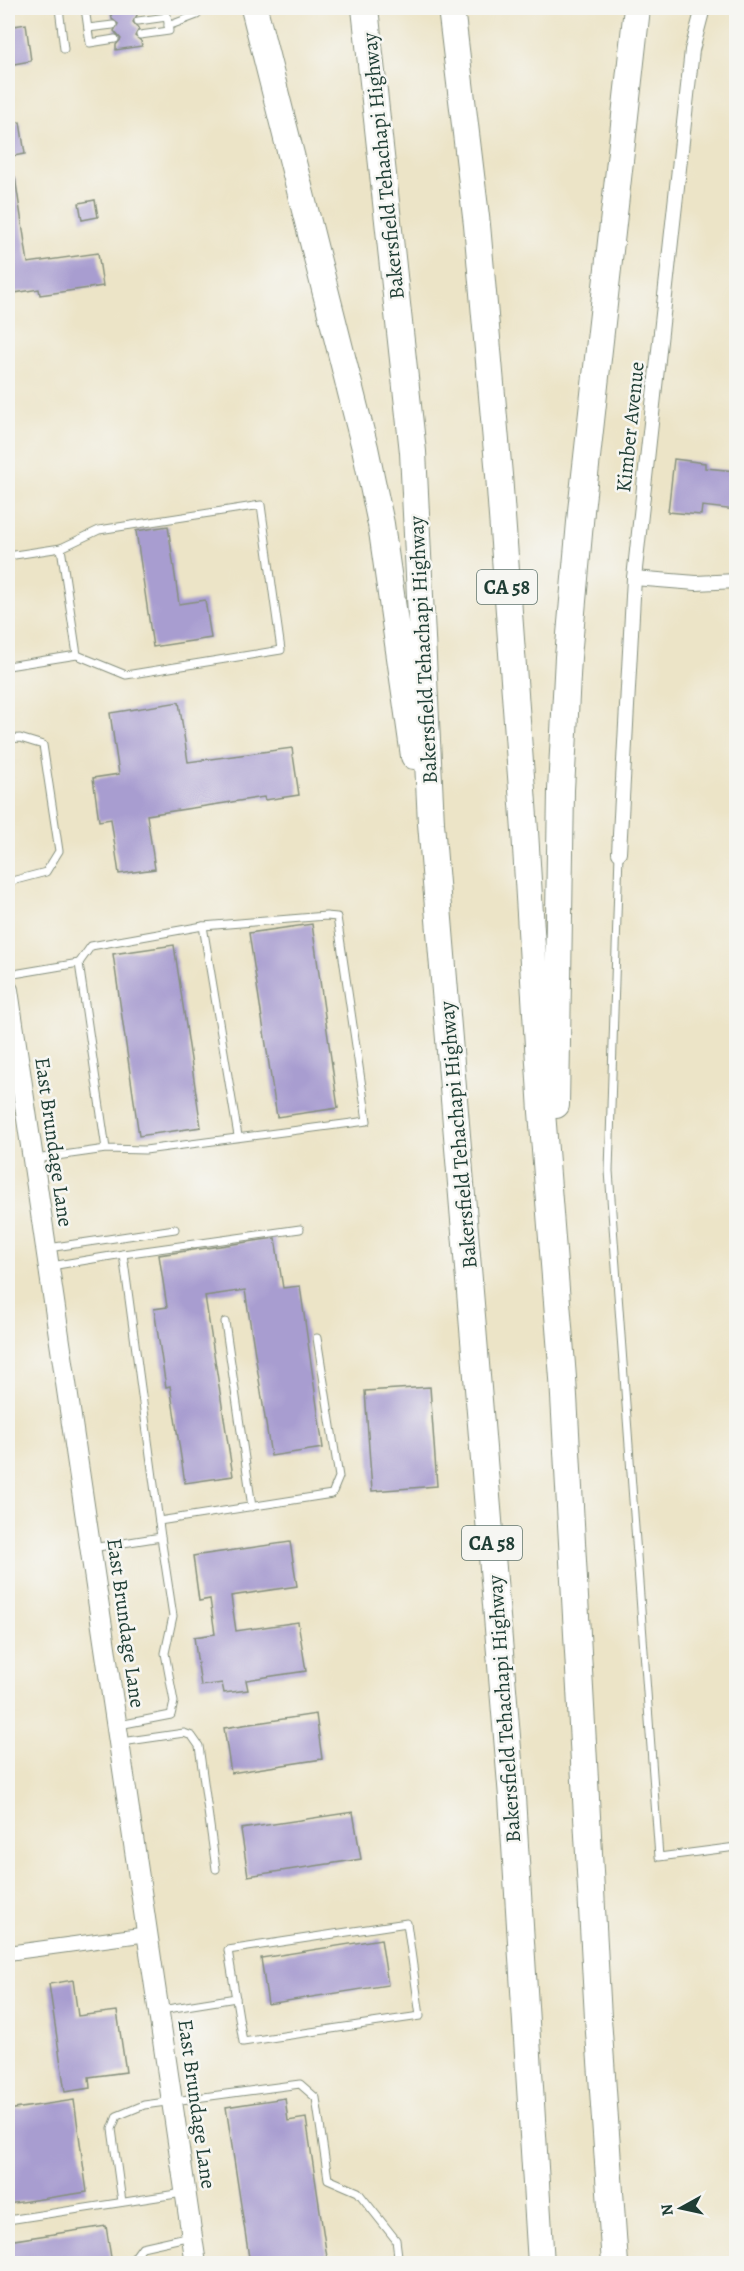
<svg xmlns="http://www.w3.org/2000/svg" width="744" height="2271" viewBox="0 0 744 2271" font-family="Alegreya,serif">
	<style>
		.building { fill: #a89dd0 }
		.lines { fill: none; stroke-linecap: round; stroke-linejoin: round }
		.lane-casing { stroke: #86907e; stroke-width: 9 }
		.street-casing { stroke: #86907e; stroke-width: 16 }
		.secondary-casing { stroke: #86907e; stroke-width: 22 }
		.highway-casing { stroke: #86907e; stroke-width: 28 }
		.lane { stroke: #fff; stroke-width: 7 }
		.street { stroke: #fff; stroke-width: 14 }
		.secondary { stroke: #fff; stroke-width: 20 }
		.highway { stroke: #fff; stroke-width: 26 }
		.labels { text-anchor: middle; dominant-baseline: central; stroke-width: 5; stroke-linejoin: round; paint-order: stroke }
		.shield { fill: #f6f6f2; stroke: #60746d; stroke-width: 1.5 }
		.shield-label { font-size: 20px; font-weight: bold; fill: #1f3d34 }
		.street-label { font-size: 21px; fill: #1f3d34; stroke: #f6f6f2 }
	</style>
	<rect width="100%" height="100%" fill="#f6f6f2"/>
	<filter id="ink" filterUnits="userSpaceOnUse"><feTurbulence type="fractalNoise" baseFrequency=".0167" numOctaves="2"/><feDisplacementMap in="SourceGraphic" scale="12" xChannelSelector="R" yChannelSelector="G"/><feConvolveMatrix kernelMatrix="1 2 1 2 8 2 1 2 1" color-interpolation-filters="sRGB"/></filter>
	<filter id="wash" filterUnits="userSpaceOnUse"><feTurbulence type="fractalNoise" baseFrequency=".008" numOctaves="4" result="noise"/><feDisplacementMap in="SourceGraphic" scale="24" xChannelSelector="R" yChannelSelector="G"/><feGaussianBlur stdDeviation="1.35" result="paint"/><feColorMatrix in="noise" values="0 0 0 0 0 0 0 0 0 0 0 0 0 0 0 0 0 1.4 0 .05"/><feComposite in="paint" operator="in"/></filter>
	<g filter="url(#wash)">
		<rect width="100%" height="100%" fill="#ece4c7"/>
		<g id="blocks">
			<g class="building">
				<polygon points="110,8 136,8 137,15 133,22 139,29 135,36 141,41 142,46 116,50 116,45 121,39 114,31 118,24 112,19"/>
				<polygon points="26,24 31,61 8,65 8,27"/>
				<polygon points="20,122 25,154 8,157 8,124"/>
				<polygon points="8,177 15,177 28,263 98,253 103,286 40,295 39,289 8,294"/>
				<polygon points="95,200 98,217 82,220 79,203"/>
				<polygon points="674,459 705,463 705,468 736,471 736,510 702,506 701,515 668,512"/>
				<polygon points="168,526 179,604 205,600 211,638 153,647 136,531"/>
				<polygon points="179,702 188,762 292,748 299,795 265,800 264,797 147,815 155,869 119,874 111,819 99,821 93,778 119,774 110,713"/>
				<polygon points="312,924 338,1108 277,1117 249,933"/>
				<polygon points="174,945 201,1127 139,1136 113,954"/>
				<polygon points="275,1238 283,1288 300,1286 323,1448 271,1456 245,1290 205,1296 233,1476 185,1483 170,1386 166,1387 154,1309 167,1307 159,1255"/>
				<polygon points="430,1387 437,1486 372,1491 365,1391"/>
				<polygon points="290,1542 297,1586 231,1596 236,1631 298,1622 306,1671 246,1680 248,1690 224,1693 222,1683 201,1686 194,1637 215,1634 210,1599 199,1601 193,1556"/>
				<polygon points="316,1714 322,1759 231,1773 224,1728"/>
				<polygon points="353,1812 361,1859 248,1876 241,1829"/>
				<polygon points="381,1939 388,1985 268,2004 261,1958"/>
				<polygon points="73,1980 78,2016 117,2011 126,2072 89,2077 90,2088 65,2092 49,1984"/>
				<polygon points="285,2098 288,2121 306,2118 328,2264 250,2264 226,2107"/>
				<polygon points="74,2100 87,2192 8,2204 8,2110"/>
				<polygon points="106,2226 112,2264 8,2264 8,2241"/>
			</g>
		</g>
	</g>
	<g filter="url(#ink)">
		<use href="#blocks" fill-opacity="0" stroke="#86907e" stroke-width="1.5"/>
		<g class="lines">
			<g class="lane-casing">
				<g id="lane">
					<polyline points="59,8 64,49"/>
					<polyline points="85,8 90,43 115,39"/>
					<polyline points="138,21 167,17"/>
					<polyline points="168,26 197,15"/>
					<polyline points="88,28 113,25"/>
					<polyline points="140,35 169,31 166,8"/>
					<polyline points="61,548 77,655"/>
					<polyline points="8,556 61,548 99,530 261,505 281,650 126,675 77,655 8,666"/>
					<polyline points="8,739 20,738 43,745 59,851 46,872 8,882"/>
					<polyline points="619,853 609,1171 659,1857 736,1847"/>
					<polyline points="203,926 238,1136"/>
					<polyline points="8,975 79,963"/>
					<polyline points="35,1159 106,1149 145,1150 367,1121 337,917 326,916 203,926 91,946 79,963 106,1149"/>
					<polyline points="48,1248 175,1229"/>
					<polyline points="123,1254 300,1229"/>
					<polyline points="51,1266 123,1254 161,1537"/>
					<polyline points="225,1322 252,1507"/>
					<polyline points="159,1521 332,1494 339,1477 317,1338"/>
					<polyline points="92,1548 161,1537 173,1616 165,1653 174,1702 171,1715 119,1725"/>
					<polyline points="122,1742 184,1733 192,1736 199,1746 216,1869"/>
					<polygon points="407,1923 420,2016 243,2042 228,1950"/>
					<polyline points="161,2010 236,1998"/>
					<polyline points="122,2202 112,2129 117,2116 144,2105 300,2084 316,2098 328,2179 358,2192 396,2240 399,2264"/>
					<polyline points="8,2220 183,2193"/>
					<polyline points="135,2264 134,2258 142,2247 191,2236"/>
				</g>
			</g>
			<g class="street-casing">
				<g id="street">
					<polyline points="634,578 696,583 736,581"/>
					<polyline points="619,853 634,578 692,50 703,8"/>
					<polyline points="8,1953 148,1934"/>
				</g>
			</g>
			<g class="secondary-casing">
				<polyline id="secondary" points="8,990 196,2264"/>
			</g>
			<g class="highway-casing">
				<g id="highway">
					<polyline points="254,8 365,448 381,524 414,756"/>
					<polyline points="365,8 413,452 431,823 512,1797 541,2264"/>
					<polyline points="451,8 477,225 499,475 525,831 542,1112 563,1378 598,2018 615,2264"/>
					<polyline points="556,1105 561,790 568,657 581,511 637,8"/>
				</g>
			</g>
			<use href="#lane" class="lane"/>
			<use href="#street" class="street"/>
			<use href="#secondary" class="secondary"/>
			<use href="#highway" class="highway"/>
		</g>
	</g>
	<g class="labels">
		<g class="shield">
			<rect x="477" y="570" width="60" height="34" rx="4.5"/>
			<rect x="462" y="1526" width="60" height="34" rx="4.5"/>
		</g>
		<g class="shield-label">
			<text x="507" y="587">CA 58</text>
			<text x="492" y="1543">CA 58</text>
		</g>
		<g class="street-label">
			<text transform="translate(383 166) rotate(-96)">Bakersfield Tehachapi Highway</text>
			<text transform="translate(630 427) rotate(-84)">Kimber Avenue</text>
			<text transform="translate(423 650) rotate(-93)">Bakersfield Tehachapi Highway</text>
			<text transform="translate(458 1135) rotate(-95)">Bakersfield Tehachapi Highway</text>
			<text transform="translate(54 1142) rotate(82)">East Brundage Lane</text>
			<text transform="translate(126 1623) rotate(82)">East Brundage Lane</text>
			<text transform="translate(504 1709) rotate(-94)">Bakersfield Tehachapi Highway</text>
			<text transform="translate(197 2104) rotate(82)">East Brundage Lane</text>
		</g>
	</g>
	<rect width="744" height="2271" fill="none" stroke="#f6f6f2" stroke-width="30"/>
	<g transform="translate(681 2208) rotate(262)" stroke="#f6f6f2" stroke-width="4.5" paint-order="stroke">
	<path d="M0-4.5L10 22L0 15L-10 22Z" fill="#1f3d34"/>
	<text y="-9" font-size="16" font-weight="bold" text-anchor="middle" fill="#1f3d34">N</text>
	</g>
</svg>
